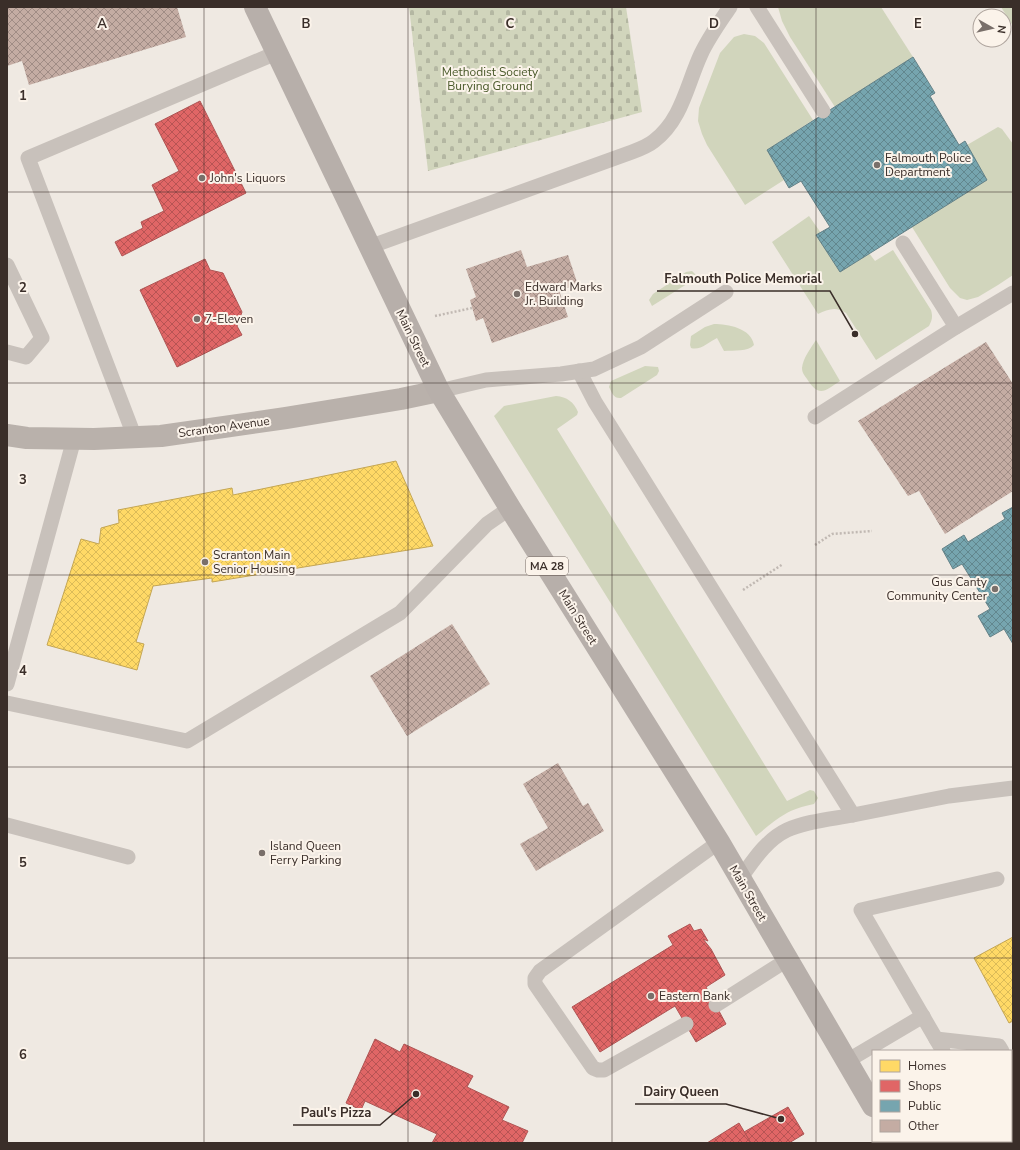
<svg xmlns="http://www.w3.org/2000/svg" width="1020" height="1150" viewBox="0 0 1020 1150" font-family="'Nunito Sans',sans-serif">
	<style>
		.green { fill: #d1d5bc }
		.cemetery { fill: url(#cemetery-stones) }
		.homes { fill: url(#homes-cross-hatch); stroke: #c4a654 }
		.shops { fill: url(#shops-cross-hatch); stroke: #ae5554 }
		.public { fill: url(#public-cross-hatch); stroke: #648187 }
		.building { fill: url(#building-cross-hatch) }
		.lines { fill: none; stroke-linecap: round; stroke-linejoin: round }
		.path { stroke: #c1b9b3; stroke-width: 2.5; stroke-dasharray: 2 2; stroke-linecap: butt }
		.lane { stroke: #c8c1bb; stroke-width: 15 }
		.secondary { stroke: #b9b1ab; stroke-width: 22 }
		.primary { stroke: #b7afaa; stroke-width: 22 }
		.grid { fill: none; stroke: #3a2e29; stroke-width: 1; stroke-opacity: 0.55 }
		.poi-dot { fill: #796f6a; stroke: #fbf3ea; stroke-width: 1.5 }
		.labels { text-anchor: middle; dominant-baseline: central; stroke-width: 4; stroke-linejoin: round; paint-order: stroke }
		.shield { fill: #fbf3ea; stroke: #746963; stroke-width: 1 }
		.shield-label { font-size: 11px; font-weight: bold; fill: #3a2e29 }
		.park-label { font-size: 12px; fill: #4a5a2b; stroke: #fbf3ea }
		.poi-label { font-size: 12px; fill: #3a2e29; stroke: #fbf3ea; text-anchor: start }
		.street-label { font-size: 12px; fill: #3a2e29; stroke: #fbf3ea }
		.grid-label { font-size: 13px; text-anchor: middle; font-weight: bold; fill: #3a2e29; stroke: #fbf3ea; stroke-width: 4; stroke-linejoin: round; paint-order: stroke }
		.leader { fill: none; stroke: #3a2e29; stroke-width: 1.5 }
		.callout-dot { fill: #3a2e29; stroke: #fbf3ea; stroke-width: 1.5 }
		.callout-label { font-size: 13px; text-anchor: middle; font-weight: bold; fill: #3a2e29; stroke: #fbf3ea; stroke-width: 4; stroke-linejoin: round; paint-order: stroke }
	</style>
	<defs>
		<pattern id="cemetery-stones" width="16" height="16" patternUnits="userSpaceOnUse"><rect width="16" height="16" fill="#d1d5bc"/><path d="M2 7V4a2 2 0 0 1 4 0v3zM10 15v-3a2 2 0 0 1 4 0v3z" fill="#b4b7a2"/></pattern>
		<pattern id="homes-cross-hatch" width="8" height="8" patternUnits="userSpaceOnUse"><rect width="8" height="8" fill="#ffd966"/><path d="M0 0l8 8M0 8l8-8" fill="none" stroke="#dbbb58"/></pattern>
		<pattern id="shops-cross-hatch" width="8" height="8" patternUnits="userSpaceOnUse"><rect width="8" height="8" fill="#e06666"/><path d="M0 0l8 8M0 8l8-8" fill="none" stroke="#b75454"/></pattern>
		<pattern id="public-cross-hatch" width="8" height="8" patternUnits="userSpaceOnUse"><rect width="8" height="8" fill="#76a5af"/><path d="M0 0l8 8M0 8l8-8" fill="none" stroke="#62878e"/></pattern>
		<pattern id="building-cross-hatch" width="8" height="8" patternUnits="userSpaceOnUse"><rect width="8" height="8" fill="#c4aca3"/><path d="M0 0l8 8M0 8l8-8" fill="none" stroke="#a08c85"/></pattern>
	</defs>
	<rect width="100%" height="100%" fill="#efe9e2"/>
	<g class="green">
		<polygon points="778,7 881,7 913,57 835,107 790,37 782,21"/>
		<polygon points="1001,7 1013,7 1013,26"/>
		<polygon points="744,34 755,36 764,43 813,120 767,150 784,180 745,205 707,145 702,134 698,121 699,108 720,53 734,37"/>
		<polygon points="998,127 1002,129 1013,144 1013,275 998,285 978,297 967,300 960,298 950,288 912,227 967,145"/>
		<path d="M809,216l12,17 48,20 6,8 18,-11 38,60c2,7 1,10 -2,16l-53,34 -30,-47c-10,-7 -18,-4 -28,1l-46,-72z"/>
		<polygon points="692,271 698,277 652,306 649,300 653,294 686,272"/>
		<path d="M714,324c14,0 37,4 40,21 -6,7 -20,5 -30,6l-7,-13c-8,4 -17,13 -26,10l-1,-3 1,-9 14,-9z"/>
		<path d="M816,340l24,41c-15,10 -21,17 -33,-2 -2,-3 -5,-6 -5,-11 1,-10 9,-20 14,-28z"/>
		<path d="M645,366l13,1 1,4 -2,4 -36,23c-7,1 -9,-5 -12,-11l2,-6z"/>
		<path d="M556,396c11,1 18,6 22,16l-1,3 -20,14 230,372 23,-11 4,1 4,7 -4,6c-27,5 -37,15 -58,32l-262,-420 10,-10z"/>
	</g>
	<polygon class="cemetery" points="409,7 626,7 642,112 428,171"/>
	<g class="homes">
		<polygon points="396,461 433,546 212,582 212,578 153,586 136,642 144,644 137,670 47,645 81,539 99,544 101,528 119,523 118,510 232,488 233,495"/>
		<polygon points="1013,937 1013,1021 1009,1023 974,958"/>
		<polygon points="1013,1054 1013,1111 1011,1112 1011,1055"/>
	</g>
	<g class="shops">
		<polygon points="200,101 246,193 122,256 115,242 143,228 141,222 164,211 152,185 179,171 155,124"/>
		<polygon points="205,259 210,270 223,273 242,312 237,326 242,335 177,367 140,290"/>
		<polygon points="690,924 694,931 701,929 708,941 703,939 711,949 725,975 706,987 726,1024 696,1042 675,1006 600,1052 572,1007 673,945 668,936"/>
		<polygon points="375,1039 400,1052 404,1044 473,1076 467,1087 509,1107 502,1120 528,1131 522,1143 432,1143 437,1134 365,1101 361,1110 346,1103"/>
		<polygon points="788,1107 804,1134 789,1143 751,1143 744,1132"/>
		<polygon points="739,1123 751,1143 707,1143"/>
	</g>
	<g class="public">
		<polygon points="913,57 935,93 930,96 959,145 965,141 987,180 840,272 816,235 830,227 801,181 789,188 767,150"/>
		<polygon points="1013,507 1013,644 1004,629 990,637 978,616 990,609 962,564 953,569 942,549 964,535 968,542 1005,519 1002,513"/>
	</g>
	<g class="building">
		<polygon points="7,7 177,7 186,37 29,85 22,61 7,66"/>
		<polygon points="521,250 527,267 568,255 578,285 559,290 568,317 492,343 483,318 476,321 470,300 476,297 466,269"/>
		<polygon points="986,342 1013,384 1013,491 945,534 919,491 908,496 858,421"/>
		<polygon points="452,624 490,684 407,736 370,676"/>
		<polygon points="558,763 583,806 588,803 604,831 536,871 520,844 548,828 523,784"/>
	</g>
	<g class="lines">
		<g class="path">
			<polyline points="435,316 472,308"/>
			<polyline points="815,545 832,534 872,531"/>
			<polyline points="743,590 783,564"/>
		</g>
		<g class="lane">
			<polyline points="757,7 823,111"/>
			<polyline points="903,243 956,327"/>
			<path d="M369,247l263,-95c8,-3 16,-6 22,-11 28,-21 33,-57 47,-87 8,-17 19,-32 29,-47"/>
			<polyline points="7,265 42,338 26,357 7,352"/>
			<polyline points="579,371 595,402 853,815 949,796 1013,788"/>
			<polyline points="439,391 486,380 561,374 594,369 641,347 726,292"/>
			<polyline points="815,417 956,327 1013,293"/>
			<polyline points="135,438 28,158 276,53"/>
			<polyline points="7,684 74,439"/>
			<polyline points="7,703 187,741 400,613 487,524 510,508"/>
			<polyline points="7,825 128,857"/>
			<path d="M740,879c13,-18 26,-39 47,-49 20,-9 45,-11 66,-15"/>
			<polyline points="716,1005 787,960"/>
			<polyline points="686,1024 604,1070 598,1070 593,1068 535,984 535,978 540,971 719,842"/>
			<polyline points="936,1039 999,1046 1002,1051"/>
			<polyline points="943,1051 861,910 997,879"/>
			<polyline points="847,1061 923,1016"/>
			<polyline points="995,1141 996,1143"/>
		</g>
		<polyline class="secondary" points="7,435 27,438 94,439 161,436 286,418 401,399 439,391"/>
		<g class="primary">
			<polyline points="255,7 439,391 510,508 719,842 873,1106"/>
			<polyline points="894,1141 895,1143"/>
		</g>
	</g>
	<path class="grid" d="M204,7v1136M408,7v1136M612,7v1136M816,7v1136M7,192h1006M7,383h1006M7,575h1006M7,767h1006M7,958h1006"/>
	<g class="poi-dot">
		<circle cx="877" cy="165" r="4"/>
		<circle cx="202" cy="178" r="4"/>
		<circle cx="517" cy="294" r="4"/>
		<circle cx="197" cy="319" r="4"/>
		<circle cx="205" cy="562" r="4"/>
		<circle cx="995" cy="589" r="4"/>
		<circle cx="262" cy="853" r="4"/>
		<circle cx="651" cy="996" r="4"/>
	</g>
	<g class="labels">
		<rect class="shield" x="526" y="557" width="42" height="18" rx="3"/>
		<g class="shield-label">
			<text x="547" y="566">MA 28</text>
		</g>
		<g class="park-label">
			<text x="490" y="72">Methodist Society<tspan x="490" dy="14">Burying Ground</tspan></text>
		</g>
		<g class="poi-label">
			<text x="885" y="158">Falmouth Police<tspan x="885" dy="14">Department</tspan></text>
			<text x="210" y="178">John's Liquors</text>
			<text x="525" y="287">Edward Marks<tspan x="525" dy="14">Jr. Building</tspan></text>
			<text x="205" y="319">7-Eleven</text>
			<text x="213" y="555">Scranton Main<tspan x="213" dy="14">Senior Housing</tspan></text>
			<text x="987" y="582" text-anchor="end">Gus Canty<tspan x="987" dy="14">Community Center</tspan></text>
			<text x="270" y="846">Island Queen<tspan x="270" dy="14">Ferry Parking</tspan></text>
			<text x="659" y="996">Eastern Bank</text>
		</g>
		<g class="street-label">
			<text transform="translate(413 338) rotate(64)">Main Street</text>
			<text transform="translate(224 427) rotate(-8)">Scranton Avenue</text>
			<text transform="translate(578 617) rotate(58)">Main Street</text>
			<text transform="translate(748 893) rotate(60)">Main Street</text>
		</g>
	</g>
	<g class="grid-label">
		<text x="102" y="28">A</text>
		<text x="306" y="28">B</text>
		<text x="510" y="28">C</text>
		<text x="714" y="28">D</text>
		<text x="918" y="28">E</text>
		<text x="23" y="100">1</text>
		<text x="23" y="292">2</text>
		<text x="23" y="484">3</text>
		<text x="23" y="675">4</text>
		<text x="23" y="867">5</text>
		<text x="23" y="1059">6</text>
	</g>
	<path class="leader" d="M855 334L830 291H657M781 1119L726 1104H635M416 1094L380 1125H293"/>
	<g class="callout-dot">
		<circle cx="855" cy="334" r="4"/>
		<circle cx="781" cy="1119" r="4"/>
		<circle cx="416" cy="1094" r="4"/>
	</g>
	<g class="callout-label">
		<text x="743" y="283">Falmouth Police Memorial</text>
		<text x="681" y="1096">Dairy Queen</text>
		<text x="336" y="1117">Paul's Pizza</text>
	</g>
	<rect width="1020" height="1150" fill="none" stroke="#3a2e29" stroke-width="16"/>
	<rect x="872" y="1050" width="140" height="92" fill="#fbf3ea" stroke="#aea49d"/>
	<rect x="880" y="1060" width="20" height="12" fill="#ffd966" stroke="#aea49d"/>
	<text x="908" y="1070" font-size="12" fill="#3a2e29">Homes</text>
	<rect x="880" y="1080" width="20" height="12" fill="#e06666" stroke="#aea49d"/>
	<text x="908" y="1090" font-size="12" fill="#3a2e29">Shops</text>
	<rect x="880" y="1100" width="20" height="12" fill="#76a5af" stroke="#aea49d"/>
	<text x="908" y="1110" font-size="12" fill="#3a2e29">Public</text>
	<rect x="880" y="1120" width="20" height="12" fill="#c4aca3" stroke="#aea49d"/>
	<text x="908" y="1130" font-size="12" fill="#3a2e29">Other</text>
	<g transform="translate(992 28) rotate(98)"><circle r="19" fill="#fbf3ea" stroke="#aea49d"/>
	<path d="M0-3L7 15L0 10L-7 15Z" fill="#796f6a"/>
	<text y="-6" font-size="11" font-weight="bold" text-anchor="middle" fill="#3a2e29">N</text>
	</g>
</svg>
